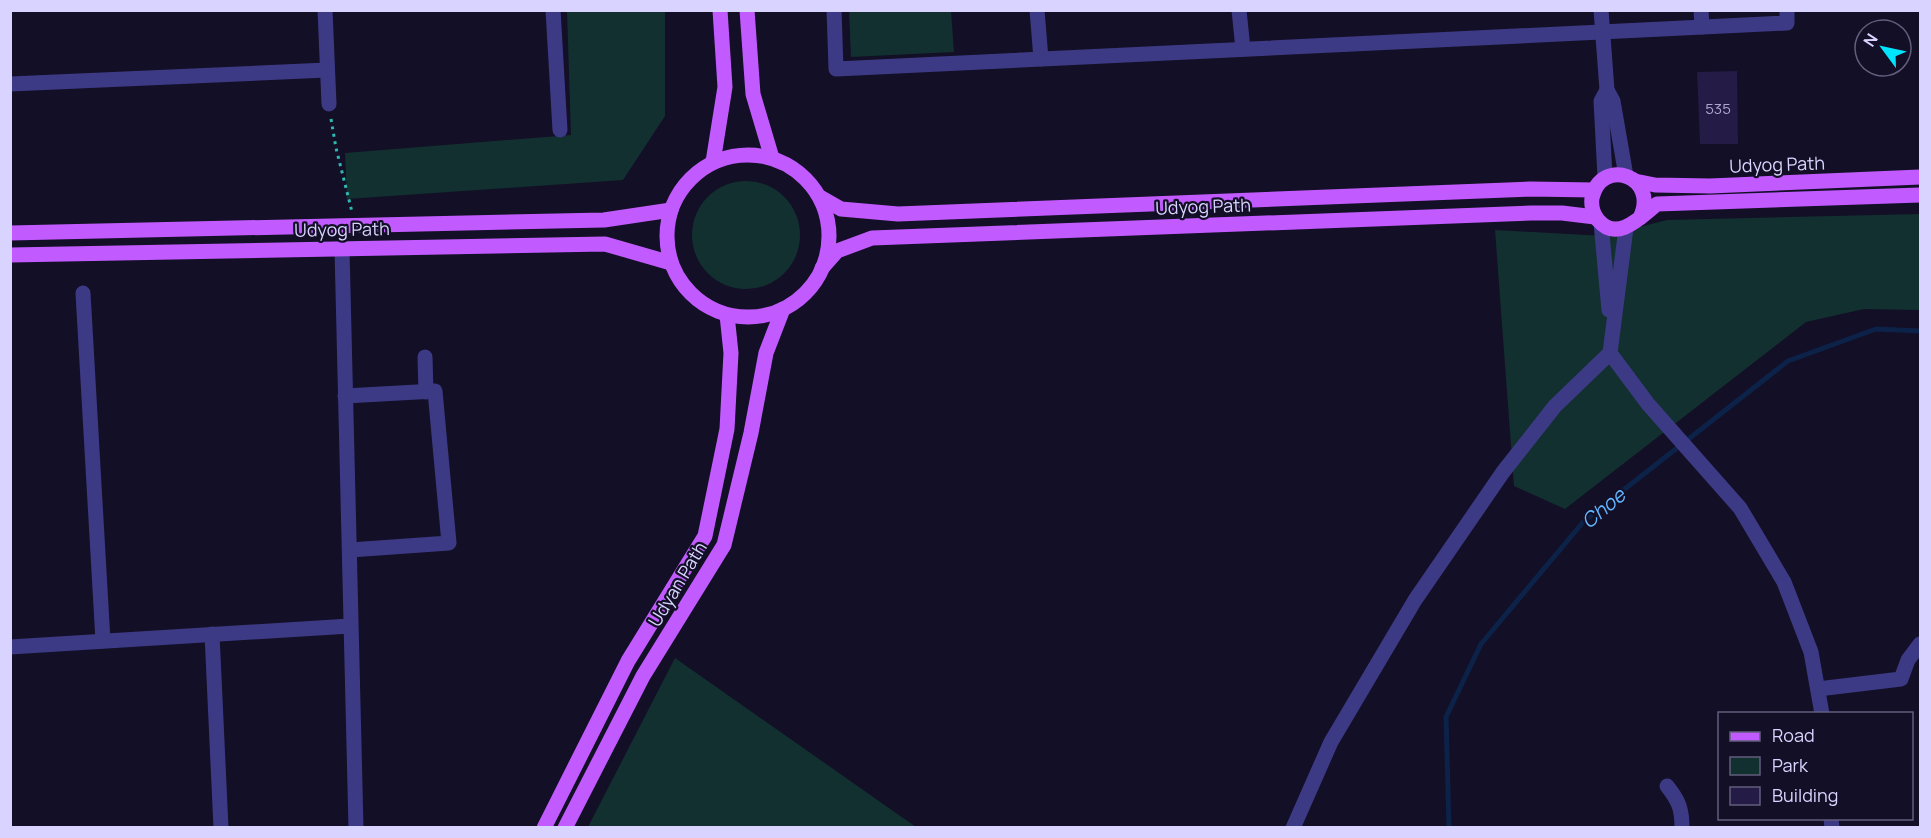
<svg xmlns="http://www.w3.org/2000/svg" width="1931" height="838" viewBox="0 0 1931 838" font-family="Manrope,sans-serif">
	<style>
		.green { fill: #12302f }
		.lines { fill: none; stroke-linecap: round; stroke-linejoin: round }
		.stream { stroke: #0c2248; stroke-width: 5 }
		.building { fill: #241b47 }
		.path { stroke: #2fb8b0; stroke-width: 3; stroke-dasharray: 3 4.5; stroke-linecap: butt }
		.minor { stroke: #3d3a85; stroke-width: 15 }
		.major { stroke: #c25bff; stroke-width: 15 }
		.labels { text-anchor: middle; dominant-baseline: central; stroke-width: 4.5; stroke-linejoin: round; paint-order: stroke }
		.number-label { font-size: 15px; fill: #aca6d1 }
		.street-label { font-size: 18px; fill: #d9d4ff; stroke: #130f26 }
		.water-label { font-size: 20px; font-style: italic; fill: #62b6ff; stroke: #130f26 }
	</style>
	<rect width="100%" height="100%" fill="#130f26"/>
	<g class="green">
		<polygon points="567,11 665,11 665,116 623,180 347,199 345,153 571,135"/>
		<polygon points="849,11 951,11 954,52 851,57"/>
		<circle cx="746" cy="235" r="54"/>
		<polygon points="1920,214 1920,310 1864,309 1806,322 1565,509 1514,486 1495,230 1604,236 1667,220"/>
		<polygon points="675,658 916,827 588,827"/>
	</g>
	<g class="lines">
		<polyline class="stream" points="1449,828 1446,717 1481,644 1584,521 1788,361 1876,329 1920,331"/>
	</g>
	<polygon class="building" points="1737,71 1738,144 1700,144 1697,72"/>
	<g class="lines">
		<polyline class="path" points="331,119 336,148 352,212"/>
		<g class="minor">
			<polyline points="325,10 329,104"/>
			<polyline points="553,10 560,130"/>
			<polyline points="834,10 836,69 1787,23 1787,10"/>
			<polyline points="1037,10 1041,59"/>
			<polyline points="1239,10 1243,49"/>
			<polyline points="1601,10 1607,90 1613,101 1626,176"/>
			<polyline points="1701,10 1702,27"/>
			<polyline points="10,84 327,70"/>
			<polyline points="1605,177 1601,101 1607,90"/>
			<polyline points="1601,223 1609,310"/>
			<polyline points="1626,228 1610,353 1648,404 1740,508 1784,582 1811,652 1822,714"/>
			<polyline points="342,249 356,828"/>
			<polyline points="83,293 103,641"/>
			<polyline points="425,357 426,392"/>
			<polyline points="345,396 435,391 449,543 350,550"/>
			<polyline points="212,634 221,828"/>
			<polyline points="10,647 350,626"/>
			<polyline points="1818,689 1901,679 1908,660 1920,644"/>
			<path d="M1667,786c12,15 15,23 15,42"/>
			<polyline points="1831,818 1832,828"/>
			<polyline points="1293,828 1331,742 1415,600 1503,472 1555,406 1610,353"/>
		</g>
		<g class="major">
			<polyline points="747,10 753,94 772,158"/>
			<circle cx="748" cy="236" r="81"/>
			<polyline points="713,162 725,87 720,10"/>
			<polyline points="1635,181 1655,185 1710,186 1920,177"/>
			<polyline points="820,197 841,209 898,214 1530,189 1594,190"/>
			<path d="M1640,218c20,-42 -39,-62 -48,-20 -1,7 1,16 6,22 19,23 43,-3 59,-16l263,-9"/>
			<polyline points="10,233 604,220 671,210"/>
			<polyline points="10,255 605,244 671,263"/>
			<polyline points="822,268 837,251 872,238 1531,213 1562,213 1595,217"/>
			<polyline points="544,828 628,661 705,536 727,429 731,353 727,315"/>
			<polyline points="565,828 643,676 724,545 751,433 766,353 783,309"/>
		</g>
	</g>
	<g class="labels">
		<g class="number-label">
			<text x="1718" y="108">535</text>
		</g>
		<g class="street-label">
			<text transform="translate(1777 164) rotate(-2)">Udyog Path</text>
			<text transform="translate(1203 206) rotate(-2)">Udyog Path</text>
			<text transform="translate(342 229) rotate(-1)">Udyog Path</text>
			<text transform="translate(677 584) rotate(-59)">Udyan Path</text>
		</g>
		<g class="water-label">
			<text transform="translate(1603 508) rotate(-40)">Choe</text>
		</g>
	</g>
	<rect width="1931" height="838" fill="none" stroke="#d9d4ff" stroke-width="24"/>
	<rect x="1718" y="712" width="195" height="108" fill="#130f26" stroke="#625e7d" stroke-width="1.5"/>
	<rect x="1730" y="732" width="30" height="9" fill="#c25bff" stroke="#625e7d" stroke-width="1.5"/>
	<text x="1772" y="742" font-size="18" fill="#d9d4ff">Road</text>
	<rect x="1730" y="757" width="30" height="18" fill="#12302f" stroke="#625e7d" stroke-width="1.5"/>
	<text x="1772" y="772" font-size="18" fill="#d9d4ff">Park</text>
	<rect x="1730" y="787" width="30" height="18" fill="#241b47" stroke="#625e7d" stroke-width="1.5"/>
	<text x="1772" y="802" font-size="18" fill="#d9d4ff">Building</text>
	<g transform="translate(1883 48) rotate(303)"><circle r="28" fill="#130f26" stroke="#625e7d" stroke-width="1.5"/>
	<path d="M0-4.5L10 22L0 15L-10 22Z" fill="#00e5ff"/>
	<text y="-9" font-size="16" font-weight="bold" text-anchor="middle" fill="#d9d4ff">N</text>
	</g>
</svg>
